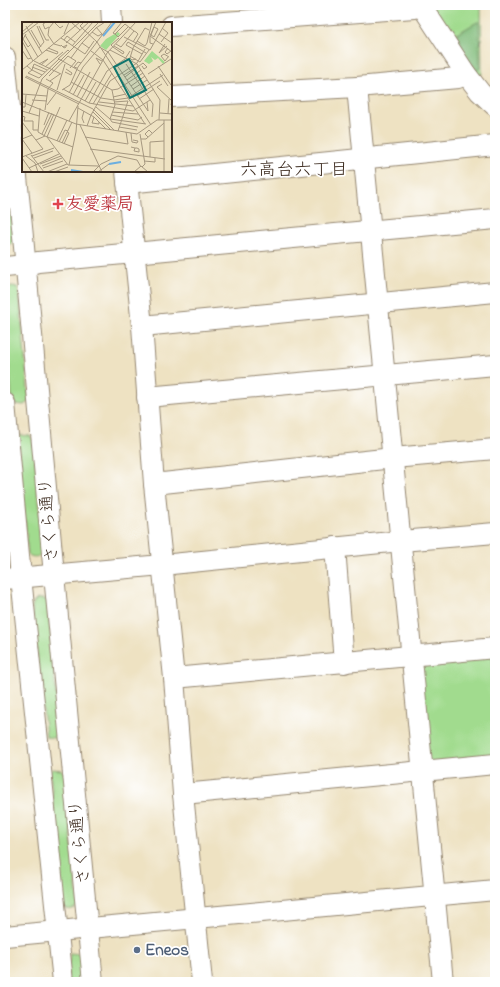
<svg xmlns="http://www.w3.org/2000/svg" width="500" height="987" viewBox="0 0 500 987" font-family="'Indie Flower','Klee One',sans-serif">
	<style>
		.green { fill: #a1db8e; stroke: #6e8256 }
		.forest { fill: #80bb79; stroke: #5e724c }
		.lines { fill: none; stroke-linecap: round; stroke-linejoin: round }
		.minor-casing { stroke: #948670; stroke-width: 22 }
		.minor { stroke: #fff; stroke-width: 20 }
		.health-dot { fill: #e0444e; stroke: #fff; stroke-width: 1.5 }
		.service-dot { fill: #5c6f8a; stroke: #fff; stroke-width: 1.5 }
		.labels { text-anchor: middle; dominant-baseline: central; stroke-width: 3.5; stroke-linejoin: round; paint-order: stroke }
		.health-label { font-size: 17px; font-weight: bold; fill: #be3a42; stroke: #fff; text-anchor: start }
		.street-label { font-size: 17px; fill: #3b2a1e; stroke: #fff }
		.service-label { font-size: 17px; font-weight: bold; fill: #4e5e75; stroke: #fff; text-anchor: start }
		.neighbourhood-label { font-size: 18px; fill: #3b2a1e; stroke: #fff }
		.inset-river { fill: none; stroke: #6baee0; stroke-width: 2 }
		.inset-road { fill: none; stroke: #a69880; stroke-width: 1 }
		.view { fill: #0f766e; fill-opacity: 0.15; stroke: #0f766e; stroke-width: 2 }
		.inset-edge { fill: none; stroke: #3b2a1e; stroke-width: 2 }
	</style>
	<rect width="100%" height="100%" fill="#fff"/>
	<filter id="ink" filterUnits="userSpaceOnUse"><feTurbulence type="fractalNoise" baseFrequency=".025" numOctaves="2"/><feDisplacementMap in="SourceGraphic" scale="8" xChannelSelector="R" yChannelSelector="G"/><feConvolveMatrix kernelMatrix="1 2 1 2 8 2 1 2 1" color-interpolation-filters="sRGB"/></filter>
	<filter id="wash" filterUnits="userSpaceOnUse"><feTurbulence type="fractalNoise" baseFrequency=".012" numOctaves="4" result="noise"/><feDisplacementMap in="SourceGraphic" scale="16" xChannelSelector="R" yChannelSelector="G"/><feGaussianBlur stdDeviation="0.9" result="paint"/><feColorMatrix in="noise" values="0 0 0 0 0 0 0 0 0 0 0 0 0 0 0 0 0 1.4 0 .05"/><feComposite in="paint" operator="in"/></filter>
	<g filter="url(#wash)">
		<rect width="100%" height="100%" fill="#eee2c2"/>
		<g class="green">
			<polygon points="429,5 481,5 482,74 476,78"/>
			<path d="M5,144l9,95c-2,4 -4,7 -9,6z"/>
			<polygon points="12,286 17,287 19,291 29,401 24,405 15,404 12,397 5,325 5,288 7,287"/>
			<path d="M20,435l10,1 3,4 11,112c-5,6 -9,6 -16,3l-10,-117z"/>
			<polygon points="37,599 42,599 47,600 60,734 55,738 46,737 32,606 34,602"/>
			<polygon points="491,648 495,681 495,764 423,771 412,656"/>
			<path d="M52,769l10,1 3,4 13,131c-4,5 -10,6 -15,2l-13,-136z"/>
			<polygon points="70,953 80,954 83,957 86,982 67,982"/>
		</g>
		<polygon class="forest" points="479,21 480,68 475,72 453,36"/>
	</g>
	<g filter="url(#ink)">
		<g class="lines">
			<g class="minor-casing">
				<g id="minor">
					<polyline points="111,5 112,23"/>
					<polyline points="421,5 466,74 480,92 495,106"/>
					<polyline points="171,26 414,8 419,5"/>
					<polyline points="5,57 24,247 54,575 93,982"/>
					<polyline points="357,87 443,982"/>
					<polyline points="171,97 357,87 458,78 466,74"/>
					<polyline points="126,171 142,326 154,484 174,678 183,794 202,982"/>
					<polyline points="127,183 495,145"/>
					<polyline points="5,267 26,265 38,262 134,253 495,219"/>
					<polyline points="142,326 495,292"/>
					<polyline points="147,397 495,365"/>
					<polyline points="5,403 21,577 63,982"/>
					<polyline points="154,484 393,458 495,449"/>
					<polyline points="335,547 344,663"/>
					<polyline points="5,579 162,565 401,541 495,533"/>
					<polyline points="174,678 495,648"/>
					<polyline points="183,794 495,764"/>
					<polyline points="5,936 495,890"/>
				</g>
			</g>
			<use href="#minor" class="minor"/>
		</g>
	</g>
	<path class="health-dot" d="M56 198h4v4h4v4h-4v4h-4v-4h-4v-4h4z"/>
	<circle class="service-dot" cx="137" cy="950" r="4"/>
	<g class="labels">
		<g class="health-label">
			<text x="66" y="204">友愛薬局</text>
		</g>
		<g class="street-label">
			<text transform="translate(49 520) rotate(-95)">さくら通り</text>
			<text transform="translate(80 842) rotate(-96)">さくら通り</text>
		</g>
		<g class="service-label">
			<text x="145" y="950">Eneos</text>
		</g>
		<g class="neighbourhood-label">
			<text x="294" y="171">六高台六丁目</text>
		</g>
	</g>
	<g transform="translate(22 22)">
		<rect width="150" height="150" fill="#eee2c2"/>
		<path d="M96,10l2,2 -14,16 -6,-4 6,-7zM130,29l13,11 -2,2 -5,-6 -3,2 -4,-3 2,4 -4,3 -5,-3z" fill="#a1db8e"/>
		<path class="inset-river" d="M81,14l12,-14M87,142l12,-2M49,148l12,2"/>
		<path class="inset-road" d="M24,0l-3,2 2,5 4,-2M32,0l-5,6 -1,7 6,9 7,2M32,0l6,6 3,-2M49,0l9,8M62,0l-4,4 17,16 54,83M4,4l16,27M15,4l7,16 -5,6M17,4l7,14h3M106,5l-10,10 -3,-3 10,-10 9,7M132,5l4,2 -4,8 -3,-2zM9,8l10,17M0,10l12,-10M70,10l6,4 4,-2 -6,-7M4,12l-3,5 5,8 3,-3M42,12l5,-12M93,12l-2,-1 9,-11M137,12l13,9M0,13l17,-13M3,13l13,22M128,14l22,16M102,15l26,13 16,-28M39,16l24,16 9,-13M42,18l3,-4 8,6M0,19l11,20M115,19l8,5 2,-3M111,20l5,-8 -2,-2M139,20l7,-9 -6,-5M44,21l23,-21M60,21l14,-15 9,-6M125,21l5,-21M94,22l5,3 13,-16 2,1M131,22l-3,-1v-7l6,-14M143,22l-6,9 8,-7M39,23l2,2 2,1 2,-3 -4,2M50,24l21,-24M91,25l10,7 1,-2 -10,-6M91,25l-2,-2 8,-7M79,26l7,4 40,59 -1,-9M146,26l-3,4 2,2 4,-3M0,28l6,9 3,-1M24,28l11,4 1,-2 -10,-4M88,28l27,14 23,36 -1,20M69,29l12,9 42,64M120,32l-16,-9 2,-3 18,11M108,34l10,6 9,-12M146,35l-3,4 -4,-5 3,-2 5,3M36,37l10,-9 2,2M114,37l-4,1 -2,-2 3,-10 12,-20 4,2M12,39l27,13M17,42l9,-5 -7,6M78,42l-4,-6 6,3M104,42l27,40 -1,13M5,44l5,4 -4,3 11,5 20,-19 53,31 6,-1 25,-16M136,44l13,19M10,45l13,5M23,45l18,-15M48,46l6,-7 -5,-3M55,46l-3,-1 4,-5 3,1M0,48l58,-48M43,50l6,3 1,-2 -6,-4M126,52l23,-15M138,52l8,12M20,53l-10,-5 2,-6 13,6M102,53l14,-9M4,54l67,33 21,21M27,54l19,-20 3,2 11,-15 7,5M3,55l54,27M103,55l18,-14 4,4 -3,2 -2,-3M105,58l14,-10M28,59l10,-7M49,60l30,16 13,2 14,-2 35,-23M140,62l-5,3 15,14 -1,4M109,64l14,-10M41,67l26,14 44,8 17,-11M111,67l14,-9M35,68l8,-26M40,68l8,-5 8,-18 34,-45M47,71l14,-26 17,-20M0,72l25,2M51,73l11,-20M115,74l23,-15M55,75l13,-25M91,75l13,-3M117,77l15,-10M10,78l15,1M63,79l11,-19M0,80l54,22 61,10 20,-14h15M77,80l34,4M92,80l14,-1M67,81l18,-32 18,-12 5,-8M71,82l19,-31M25,83l9,-12M0,85h3l1,-12M74,85l14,12M18,86l-2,24 7,4M56,86l16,9 12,12M23,88l3,-21 5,-6 -7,-4M0,89l17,5M62,89l-2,7 2,5M71,90l18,18M90,90l26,2M7,91l13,-34 57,-57M138,91l12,1M146,92l1,-15M89,93l27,5 4,-3M0,94l3,1 -1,4h9v9h5M72,95l-2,6 7,1v-2M88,97l36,5M88,97l5,-14 -3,-15M88,97l2,3 26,5M47,99l38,-68 29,-31M0,100l10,13M22,103l5,-13M58,103l22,47M65,104l4,-11 19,-34 27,-18 8,-14M97,105l18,3M96,109l10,-30M109,111l1,9 5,1 1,-2 -5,-1M20,112l10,-21M118,112l5,30 -3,3M22,114l10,-22M25,115l21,28 30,1M25,115l13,-30M63,115l43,7 -2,-12M126,115l-3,-3 4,-4 3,3M0,117l10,-4 11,14 -21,8M0,117l10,14M119,117h5l18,-16M14,118l9,-4 28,11M35,119l10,-21M37,120l6,-12 3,1M40,121l10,-21M42,122l5,-11 -2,-1M109,125l4,1h2l2,1v3l-5,-1 1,-3M68,127l75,10M9,133l13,17M4,134l9,7 3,9M10,134l22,-8M128,135v-15l14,-1M0,136l10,14M12,136l19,-7M122,139l11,1v-4M18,142l21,-8M47,143l7,-33 2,-26M20,144l20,-8M7,146l30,-14M21,146l20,-7M25,150l20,-8M32,150l14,-5M71,150l8,-8 17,-8 19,4 4,7M76,150l11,-8M112,150l7,-6 7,6M142,150v-52"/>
		<path class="view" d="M107,37l17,31 -16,8 -16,-31z"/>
		<rect width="150" height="150" class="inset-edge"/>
	</g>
	<rect width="500" height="987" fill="none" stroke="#fff" stroke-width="20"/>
</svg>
